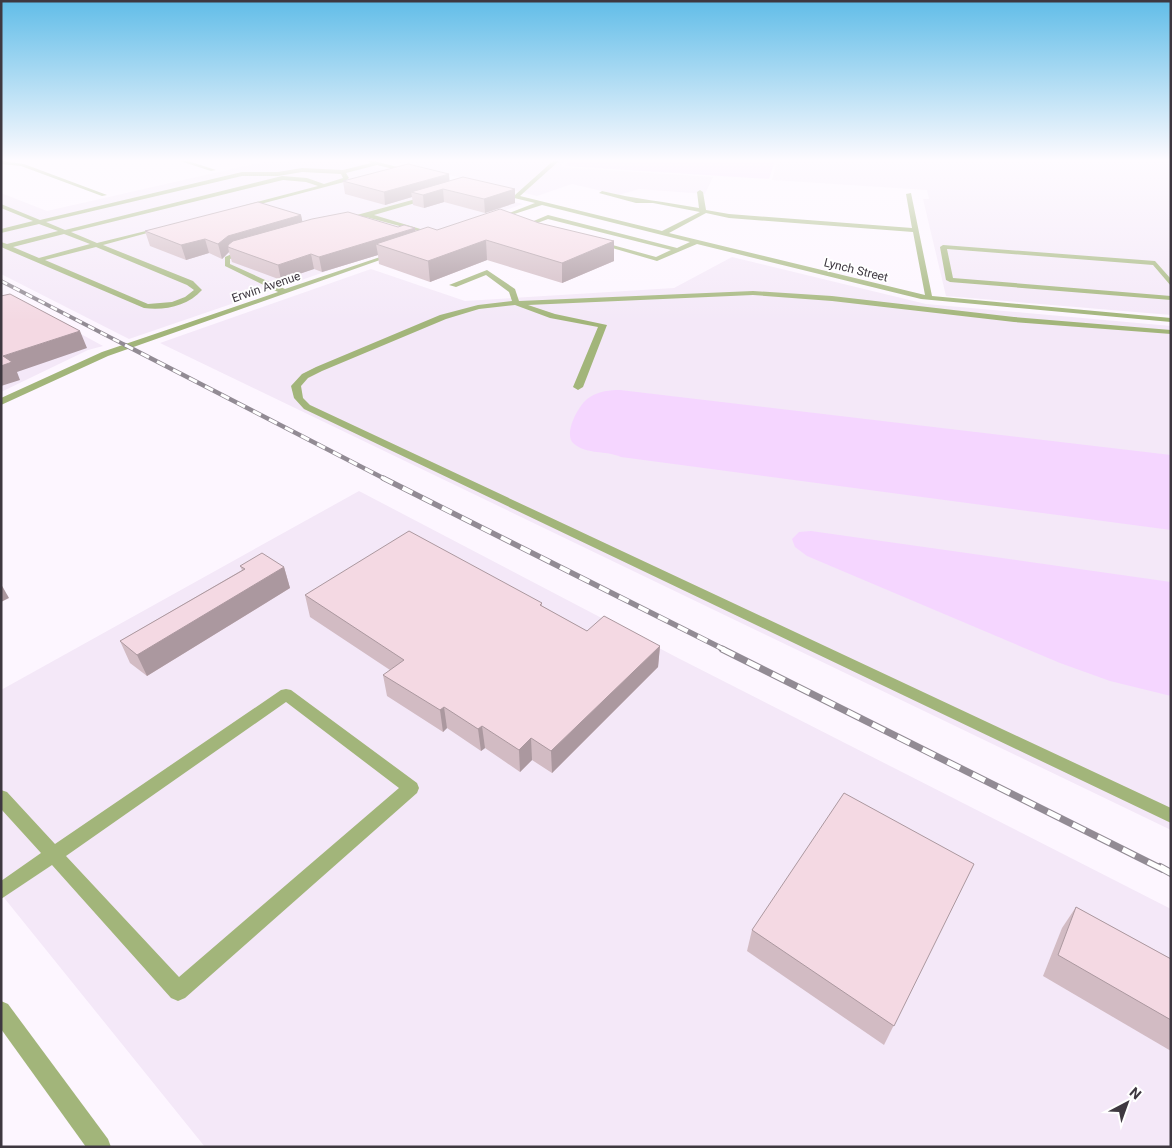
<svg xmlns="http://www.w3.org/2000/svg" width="1172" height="1148" viewBox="0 0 1172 1148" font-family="Roboto,sans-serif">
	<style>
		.built { fill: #f4e8f8 }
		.green { fill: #f5d6ff }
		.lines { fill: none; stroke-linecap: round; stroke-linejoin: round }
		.minor { fill: #a2b57a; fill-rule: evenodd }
		.major { fill: #5f770c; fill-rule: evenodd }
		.rail-far4-casing { stroke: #928b94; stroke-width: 4 }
		.rail-far3-casing { stroke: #928b94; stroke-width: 4.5 }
		.rail-far2-casing { stroke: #928b94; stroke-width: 5.5 }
		.rail-far1-casing { stroke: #928b94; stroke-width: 7 }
		.rail-casing { stroke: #928b94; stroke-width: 8 }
		.rail-far4 { stroke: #fff; stroke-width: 2.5; stroke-dasharray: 7; stroke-linecap: butt }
		.rail-far3 { stroke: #fff; stroke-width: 3; stroke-dasharray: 9; stroke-linecap: butt }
		.rail-far2 { stroke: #fff; stroke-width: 4; stroke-dasharray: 11; stroke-linecap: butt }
		.rail-far1 { stroke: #fff; stroke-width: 5; stroke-dasharray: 14; stroke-linecap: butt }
		.rail { stroke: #fff; stroke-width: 6; stroke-dasharray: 18; stroke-linecap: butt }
		.wall { fill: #d2bbc3 }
		.shaded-wall { fill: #ab989f }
		.building { fill: #f4d9e3; stroke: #ab989f }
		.labels { text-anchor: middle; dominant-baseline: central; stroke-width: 4; stroke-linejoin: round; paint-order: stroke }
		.far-street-label { font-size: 12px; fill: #3e3840; stroke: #fff }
	</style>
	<rect width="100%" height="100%" fill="#fdf6ff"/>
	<g class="built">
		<polygon points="267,161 351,161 523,204 129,339 1,274 1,193 47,211"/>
		<polygon points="390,161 565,161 560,167 713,177 705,194 639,189 619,195 572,184 537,196"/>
		<polygon points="777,161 1171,161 1171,315 946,296 923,199 929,199 927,190 772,180"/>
		<polygon points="732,257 926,304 1171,326 1171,830 160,343 371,269 465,301 674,288"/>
		<polygon points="29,306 103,346 88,350 1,392 1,314"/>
		<polygon points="359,491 678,658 1171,909 1171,1147 205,1147 1,894 1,690"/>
	</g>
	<g class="green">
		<polygon points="570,161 775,161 769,179 565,166"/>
		<path d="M620,390l551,65v75l-550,-73c-15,-7 -35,-2 -48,-14 -10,-10 7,-41 17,-46 9,-6 20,-7 30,-7z"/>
		<polygon points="811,531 1171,582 1171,696 1110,681 1060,663 807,556 795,547 792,539 799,532"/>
	</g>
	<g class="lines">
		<g class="minor">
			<polygon points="1,161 24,164 107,195 102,196 21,166 1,164"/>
			<polygon points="180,161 188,161 216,170 211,171"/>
			<path d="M367,161h7l39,10 -3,2 -33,-8 -31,8 3,5 -5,4 -99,26 -3,-2 76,-20 -12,-4 -23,-2 -212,52 26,11 65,-16v2l-59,16 90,36 9,9c-14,16 -38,21 -58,18l-143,-61v-5l6,2 51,-13 -19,-7 -38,9v-4l32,-8 -32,-13v-4l39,16 202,-48h36l24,-4 41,2 28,-7zM302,172l39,2 2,4 -19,6 -17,-6 -25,-2 -217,54 -19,-8 196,-46h36zM64,234l26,10 -51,14 -26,-11zM96,247l91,38 7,5 -9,7 -13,5 -24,2 -103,-44z"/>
			<path d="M553,161h6l-39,35 142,35 38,-19 -47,-9h-17l-37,-10 3,-2c32,8 65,11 97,17l-2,-16 3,-2 3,2 3,18 23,4 183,14 -6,-34 5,-1 21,103 239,22v4l-250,-23 -224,-55 -40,17 -62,-18 3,-2 58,16 15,-7 -123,-31 -21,8 -3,-2 24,-10 129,33 13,-6 -148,-37 -46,15v-2l39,-15 -37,-9v-2l17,3zM706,213l23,5 184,14 12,63 -256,-62z"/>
			<polygon points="427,196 429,199 374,215 437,234 437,236 366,217 345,221 342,219"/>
			<polygon points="943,245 1155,261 1171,279 1171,286 1153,265 947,249 953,278 1171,296 1171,300 950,282 946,280 940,247"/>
			<polygon points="243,249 248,250 230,259 230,264 285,289 392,253 397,254 108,356 1,405 1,398 102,352 278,292 225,266 225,257"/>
			<polygon points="487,270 515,289 519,301 753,291 832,296 1014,317 1171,330 1171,334 1014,322 832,301 753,295 528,305 555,314 607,325 583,387 578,390 573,387 598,327 550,318 515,305 479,309 446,319 322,371 308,378 301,386 303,398 310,405 1171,808 1171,823 304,409 294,398 291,386 302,374 316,367 440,315 478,305 512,301 509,292 486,275 456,287 449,285"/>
			<path d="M286,689l5,1 126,93 2,5 -2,5 -232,205 -7,3 -7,-3 -119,-133 -51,34v-18l40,-28 -40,-44v-19l6,2 48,52 226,-154zM286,702l113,86 -220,189 -113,-121z"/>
			<polygon points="1,1001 8,1004 108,1139 111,1147 86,1147 1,1029"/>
		</g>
		<polygon class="major" points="1,161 7,161 1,163"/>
		<g class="rail-far4-casing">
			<polyline id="rail-far4" points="1,281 127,346"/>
		</g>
		<g class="rail-far3-casing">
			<polyline id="rail-far3" points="125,345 385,479"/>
		</g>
		<g class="rail-far2-casing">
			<polyline id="rail-far2" points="383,478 725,650"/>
		</g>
		<g class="rail-far1-casing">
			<polyline id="rail-far1" points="722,649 1162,869"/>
		</g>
		<g class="rail-casing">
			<polyline id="rail" points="1160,867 1171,873"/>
		</g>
		<use href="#rail-far4" class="rail-far4"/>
		<use href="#rail-far3" class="rail-far3"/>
		<use href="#rail-far2" class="rail-far2"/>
		<use href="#rail-far1" class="rail-far1"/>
		<use href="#rail" class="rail"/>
	</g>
	<g class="wall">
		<polygon points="343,181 450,181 515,189 515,203 485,213 444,202 424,208 413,205 412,197 385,205 345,194"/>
		<polygon points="301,215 302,222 415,228 415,231 437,230 614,261 562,283 487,260 430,282 379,264 378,255 322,272 314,269 281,280 232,262 229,252 222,259 209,253 186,260 150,246 145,231"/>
		<polygon points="240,566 284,567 290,588 147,676 130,663 120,641 242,570"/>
		<polygon points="305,595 542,603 542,606 587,631 660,646 658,667 552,773 532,760 520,772 485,748 481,751 447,728 443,732 387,696 383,675 390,670 310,617"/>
		<polygon points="974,864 884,1045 747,951 752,930"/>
		<polygon points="1076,907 1171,959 1171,1051 1043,976 1062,928"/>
	</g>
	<g class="shaded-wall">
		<polygon points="449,174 450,186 411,192 412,197 385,205 384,192"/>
		<polygon points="443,189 444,202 424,208 423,195"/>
		<polygon points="515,189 515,203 485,213 484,199"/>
		<polygon points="301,215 304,229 228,247 229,252 222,259 218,244 228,236"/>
		<polygon points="415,228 417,242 376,244 378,255 322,272 319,257"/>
		<polygon points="205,239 209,253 186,260 181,245"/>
		<polygon points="486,240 487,260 430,282 428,261"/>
		<polygon points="614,241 614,261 562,283 562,263"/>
		<polygon points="311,254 314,269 281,280 278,265"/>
		<polygon points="80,331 87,348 17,372 20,380 1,386 1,366 3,356"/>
		<polygon points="284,567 290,588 147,676 137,655"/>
		<polygon points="1,584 9,598 1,602"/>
		<polygon points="660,646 658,667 552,773 551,751"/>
		<polygon points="444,707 447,728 443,732 440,710"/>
		<polygon points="482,726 485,748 481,751 478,729"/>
		<polygon points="531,738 532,760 520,772 519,750"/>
	</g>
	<g class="building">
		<polygon points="408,164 449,174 384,192 343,181"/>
		<polygon points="463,177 515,189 484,199 443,189 423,195 411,192"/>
		<polygon points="258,202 301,215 228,236 218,244 205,239 181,245 145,231"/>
		<polygon points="500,209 539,223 614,241 562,263 486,240 428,261 376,244 428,227 437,230"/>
		<polygon points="348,212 398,227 404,225 415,228 319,257 311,254 278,265 228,247 228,245 233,241 312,219"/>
		<polygon points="10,294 80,331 3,356 12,362 1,366 1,296"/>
		<polygon points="409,531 542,603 540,605 587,631 604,616 660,646 551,751 531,738 519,750 482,726 478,729 444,707 440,710 383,675 404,660 305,595"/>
		<polygon points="262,553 284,567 137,655 120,641 245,569 240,566"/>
		<polygon points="844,793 974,864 894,1026 752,930"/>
		<polygon points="1076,907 1171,959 1171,1020 1058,955"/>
	</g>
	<linearGradient id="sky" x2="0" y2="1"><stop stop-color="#61bde8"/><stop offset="0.5" stop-color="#fefbff"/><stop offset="1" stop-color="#fefbff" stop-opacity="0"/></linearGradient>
	<rect width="1172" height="321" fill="url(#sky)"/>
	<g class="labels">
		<g class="far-street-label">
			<text transform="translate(856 270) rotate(14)">Lynch Street</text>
			<text transform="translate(266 287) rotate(-19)">Erwin Avenue</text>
		</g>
	</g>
	<rect width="1172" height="1148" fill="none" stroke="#3e3840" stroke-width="5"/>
	<g transform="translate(1127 1103) rotate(41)" stroke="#ffffff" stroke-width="4" paint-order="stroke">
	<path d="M0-4L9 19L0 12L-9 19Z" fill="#3e3840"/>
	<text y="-8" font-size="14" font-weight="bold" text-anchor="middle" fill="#3e3840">N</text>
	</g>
</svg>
